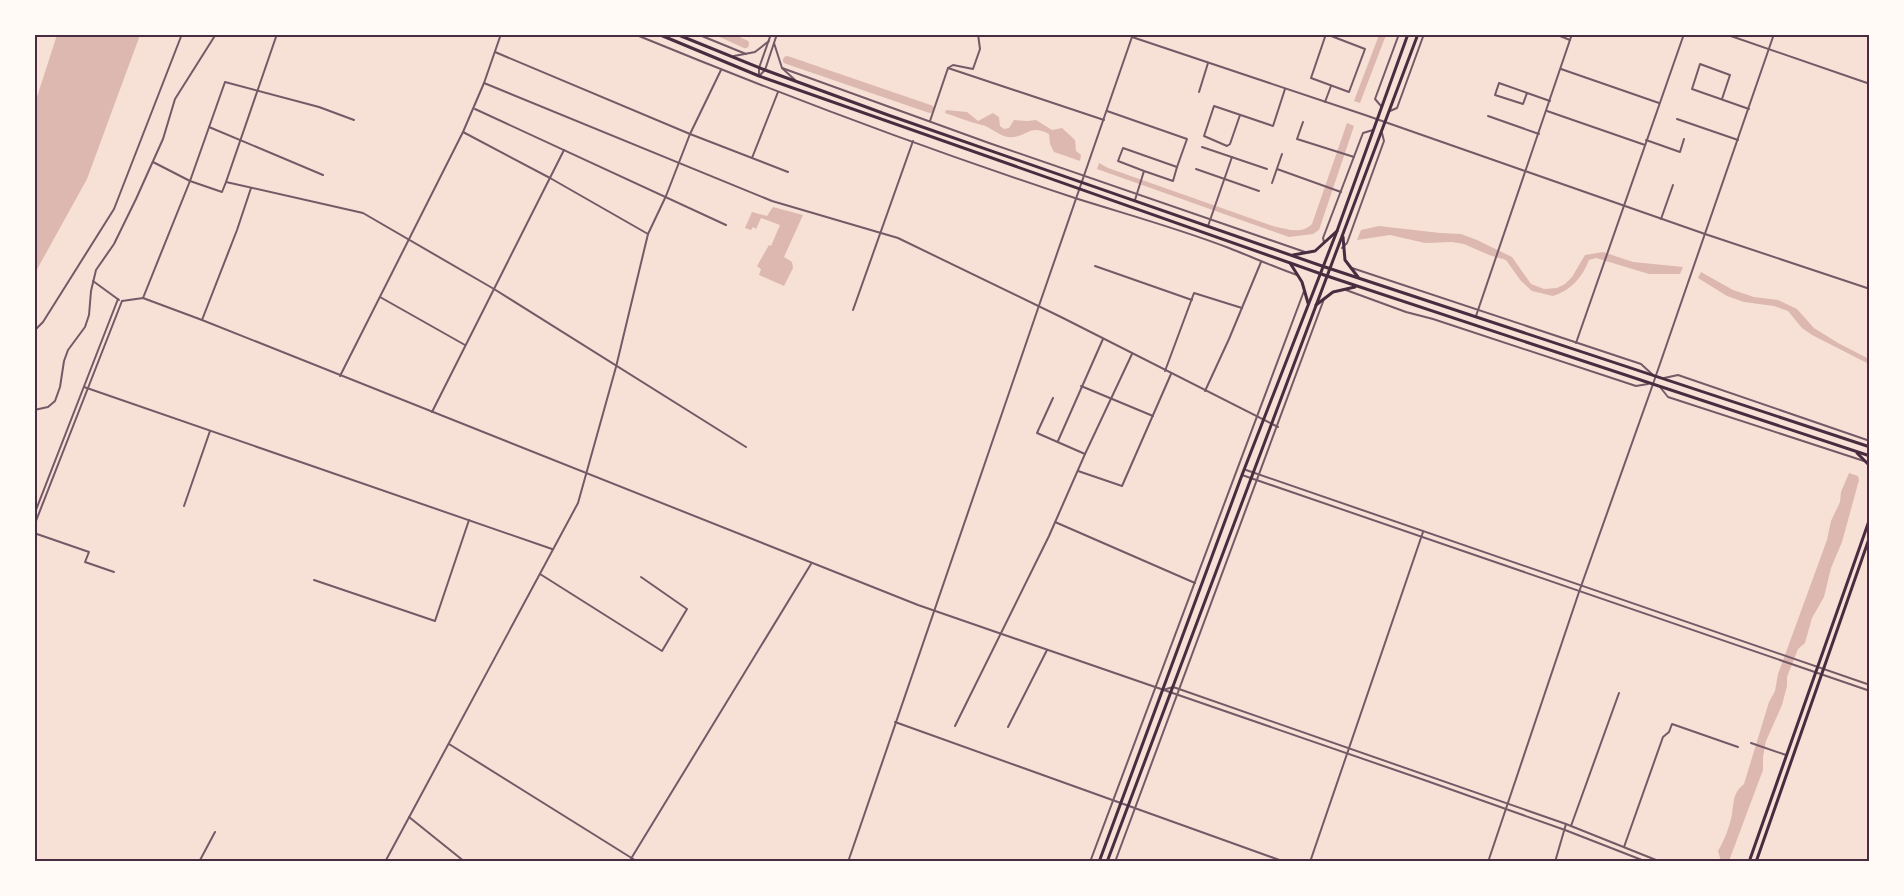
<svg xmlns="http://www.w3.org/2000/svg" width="1904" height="896" viewBox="0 0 1904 896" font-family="Poppins,sans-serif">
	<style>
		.water { fill: #dcb8b0 }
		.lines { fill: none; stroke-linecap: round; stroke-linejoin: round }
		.river { stroke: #dcb8b0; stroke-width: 8 }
		.minor { stroke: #755966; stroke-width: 2 }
		.tertiary { stroke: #755966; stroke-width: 2 }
		.secondary { stroke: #4a2c40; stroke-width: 3 }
		.primary { stroke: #4a2c40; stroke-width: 3 }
		.neatline { fill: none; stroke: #4a2c40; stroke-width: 2 }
	</style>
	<rect width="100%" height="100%" fill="#f7e1d7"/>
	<g class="water">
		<polygon points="57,35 140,35 87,179 35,273 35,103"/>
		<polygon points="1379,35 1386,35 1360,103 1354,101"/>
		<path d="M946,110l21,2 11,9 15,-8 6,4 1,9 4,3 5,-1 5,-8 13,1 9,-1 16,10 10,-2 13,12 1,11 5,4 -1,6 -26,-9 -4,-8 -1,-10c-19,-10 -21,2 -36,3 -12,2 -21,-10 -31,-12 -13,-3 -24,-8 -37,-12z"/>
		<path d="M1347,123l7,3 -35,104 -6,4 -24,3 -192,-68 2,-6 9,5 165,58c14,3 28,9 39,-2z"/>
		<polygon points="773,207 803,215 784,257 792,262 793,268 784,286 759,275 761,269 757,266 769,245 771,246 780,225 761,218 756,229 753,227 751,230 745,228 752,212 767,216"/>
		<path d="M1379,226l61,7 21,1 16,6 35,17 19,27 13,5 13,-1 8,-4 7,-7 13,-22 18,-3 30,10 50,5 -3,7h-31l-53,-16 -7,2c-7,18 -18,30 -36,36l-21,-5 -11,-10 -15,-21 -17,-5 -25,-11 -12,-2 -27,1 -35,-8 -33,5 4,-10z"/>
		<polygon points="1701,272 1733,290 1754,297 1778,300 1797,309 1814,328 1838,343 1869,359 1869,364 1812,335 1802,328 1788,311 1774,306 1744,302 1727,296 1698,278"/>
		<path d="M1849,473l9,3 1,4 -17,62 -11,26 -7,29 -12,21 -7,25 -7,6 -11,28v9l-5,19 -16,36 -3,16v13l-34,91h-8l-3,-10c6,-10 12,-25 14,-37 2,-13 1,-21 12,-30l25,-82 6,-11 3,-17 49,-134 4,-19 9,-19 1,-10z"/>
	</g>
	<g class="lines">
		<g class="river">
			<polyline points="723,34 745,44"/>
			<polyline points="787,60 930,109"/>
		</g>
		<g class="minor">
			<path d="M634,34c146,60 294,116 444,165 51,16 102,30 151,49 23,9 45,19 68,27"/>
			<polyline points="697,34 746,54"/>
			<polyline points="746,34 748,35"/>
			<polygon points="1326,34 1365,49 1349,92 1311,78"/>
			<polyline points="1555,34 1570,40"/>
			<polyline points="495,52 690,134 788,172"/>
			<polyline points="782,68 989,143 1305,252"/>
			<polyline points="948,68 953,65 973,69 980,49 978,34"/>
			<polyline points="1199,92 1208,63"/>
			<polyline points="1527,93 1523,104 1495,95 1499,83 1550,101"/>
			<polyline points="1722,99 1730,75 1700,64 1692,89 1749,109"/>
			<polyline points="1325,102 1331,86"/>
			<polyline points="1381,106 1375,99 1399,34"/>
			<polyline points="475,109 726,225"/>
			<polyline points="1107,111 1187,139 1177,167"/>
			<polyline points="1390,111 1397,108 1424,34"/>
			<polyline points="1240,115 1230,144 1227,146 1204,136 1214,106 1273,126 1285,89"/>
			<polyline points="1488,116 1539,134"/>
			<polyline points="1677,119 1738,140"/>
			<polyline points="930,121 948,68 1104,120"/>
			<polyline points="1303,122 1297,139 1354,157"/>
			<polyline points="209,127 323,175"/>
			<polyline points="463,132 550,178 648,234"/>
			<polyline points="1646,140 1680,152 1684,139"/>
			<polyline points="1202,147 1267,169"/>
			<polyline points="752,158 778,92"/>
			<polyline points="153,162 190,181 222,192 226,182 363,213 494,289 746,447"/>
			<polyline points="1196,169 1259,191"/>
			<polyline points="1277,169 1341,192"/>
			<polyline points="226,182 277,34"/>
			<polyline points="1272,183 1282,154"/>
			<polyline points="1135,200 1144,171 1173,181 1177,167 1123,148 1118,161 1144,171"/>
			<polyline points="1661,219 1673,185"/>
			<polyline points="1208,226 1232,157"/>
			<polyline points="1324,242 1323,238 1363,133 1373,130"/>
			<polyline points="1342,248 1347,243 1384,141 1382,133"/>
			<polyline points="1095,266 1192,300"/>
			<polyline points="1352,268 1641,364 1653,375"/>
			<polyline points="1346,290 1406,312 1433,319 1636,386 1648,384"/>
			<polyline points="380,297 465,345"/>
			<polyline points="143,298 190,181 225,82 319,107 354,120"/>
			<polyline points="202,320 237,230 251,188"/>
			<polyline points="34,331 43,322 114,209 182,34"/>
			<polyline points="1165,371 1194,293 1242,308"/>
			<polyline points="340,376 463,132 484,83 772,201 898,238 1063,318 1278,427"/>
			<polyline points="1664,378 1678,375 1870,441"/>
			<polyline points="1081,386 1153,416"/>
			<polyline points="1660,387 1668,397 1864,461"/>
			<polyline points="1205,391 1229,339 1261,262"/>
			<polyline points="432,412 564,150"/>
			<polyline points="1058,441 1103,339"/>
			<polyline points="1085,454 1132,354"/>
			<polyline points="1078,471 1122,486 1171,374"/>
			<polyline points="1055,522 1195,583"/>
			<polyline points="34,533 89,552 85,562 114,572"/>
			<polyline points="540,574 662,651 687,609 641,577"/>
			<polyline points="955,726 1049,536 1085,454 1037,433 1053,398"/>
			<polyline points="1008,727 1047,650"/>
			<polyline points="449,744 638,862"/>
			<polyline points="409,817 465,862"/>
			<polyline points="1571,826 1619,693"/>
			<polyline points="1624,847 1663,737 1669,732 1672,724 1738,747"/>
			<polyline points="199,862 215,832"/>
			<polyline points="629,862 811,564"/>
			<polyline points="1090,862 1304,291"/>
			<polyline points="1115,862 1324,299"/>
		</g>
		<g class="tertiary">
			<polyline points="1725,34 1870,84"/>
			<polyline points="1132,37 1365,115 1705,234 1870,289"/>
			<polyline points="774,43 782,68 795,80"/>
			<polyline points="734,56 755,52 769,41"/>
			<polyline points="1561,69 1659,103"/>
			<polyline points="759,76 765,70 777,34"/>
			<polyline points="759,76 759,68 771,34"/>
			<polyline points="484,83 501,34"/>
			<polyline points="1547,111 1645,145"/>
			<polyline points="93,281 119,300"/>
			<polyline points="122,301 143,298 202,320 918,605 1427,781 1565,830 1647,862"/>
			<polyline points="853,310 913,141"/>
			<polyline points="1476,316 1572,34"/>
			<polyline points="1576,343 1684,34"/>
			<polyline points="84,387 552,549"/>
			<polyline points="34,410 48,407 55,401 60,387 64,361 68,350 85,327 89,315 91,291 96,270 114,244 136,199 163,139 175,99 216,34"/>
			<polyline points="1246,470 1870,685"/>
			<polyline points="1242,475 1870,691"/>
			<polyline points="184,506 210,431"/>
			<polyline points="34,515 118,299"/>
			<polyline points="34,526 122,301"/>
			<polyline points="314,580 435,621 469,520"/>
			<polyline points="1163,690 1173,687 1179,689 1566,824 1661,862"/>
			<polyline points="895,722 1285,862"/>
			<polyline points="1751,743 1786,755"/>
			<polyline points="385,862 578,503 616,367 648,234 666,196 690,134 721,70"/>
			<path d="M848,862c93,-277 190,-552 285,-828"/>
			<polyline points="1310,862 1423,532"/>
			<polyline points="1488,862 1579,592 1653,384 1774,34"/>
			<polyline points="1555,862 1566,824"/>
		</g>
		<g class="secondary">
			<polyline points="658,34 759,76 1327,276 1870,456"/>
			<polyline points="676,34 765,70 888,115 1322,266 1870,447"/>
			<polyline points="1343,237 1345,260 1358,277"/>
			<polyline points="1293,255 1315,251 1337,231"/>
			<polyline points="1290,263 1302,282 1308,303"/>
			<polyline points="1316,305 1333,292 1355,287"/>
			<polyline points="1857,453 1870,466"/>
			<polyline points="1749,862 1870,518"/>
			<polyline points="1756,862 1870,536"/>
		</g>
		<g class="primary">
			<polyline points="1099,862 1242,475 1337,231 1408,34"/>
			<polyline points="1107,862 1418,34"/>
		</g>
	</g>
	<rect width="1904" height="896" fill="none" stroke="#fffaf5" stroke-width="72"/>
	<rect x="36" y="36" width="1832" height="824" class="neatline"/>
</svg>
